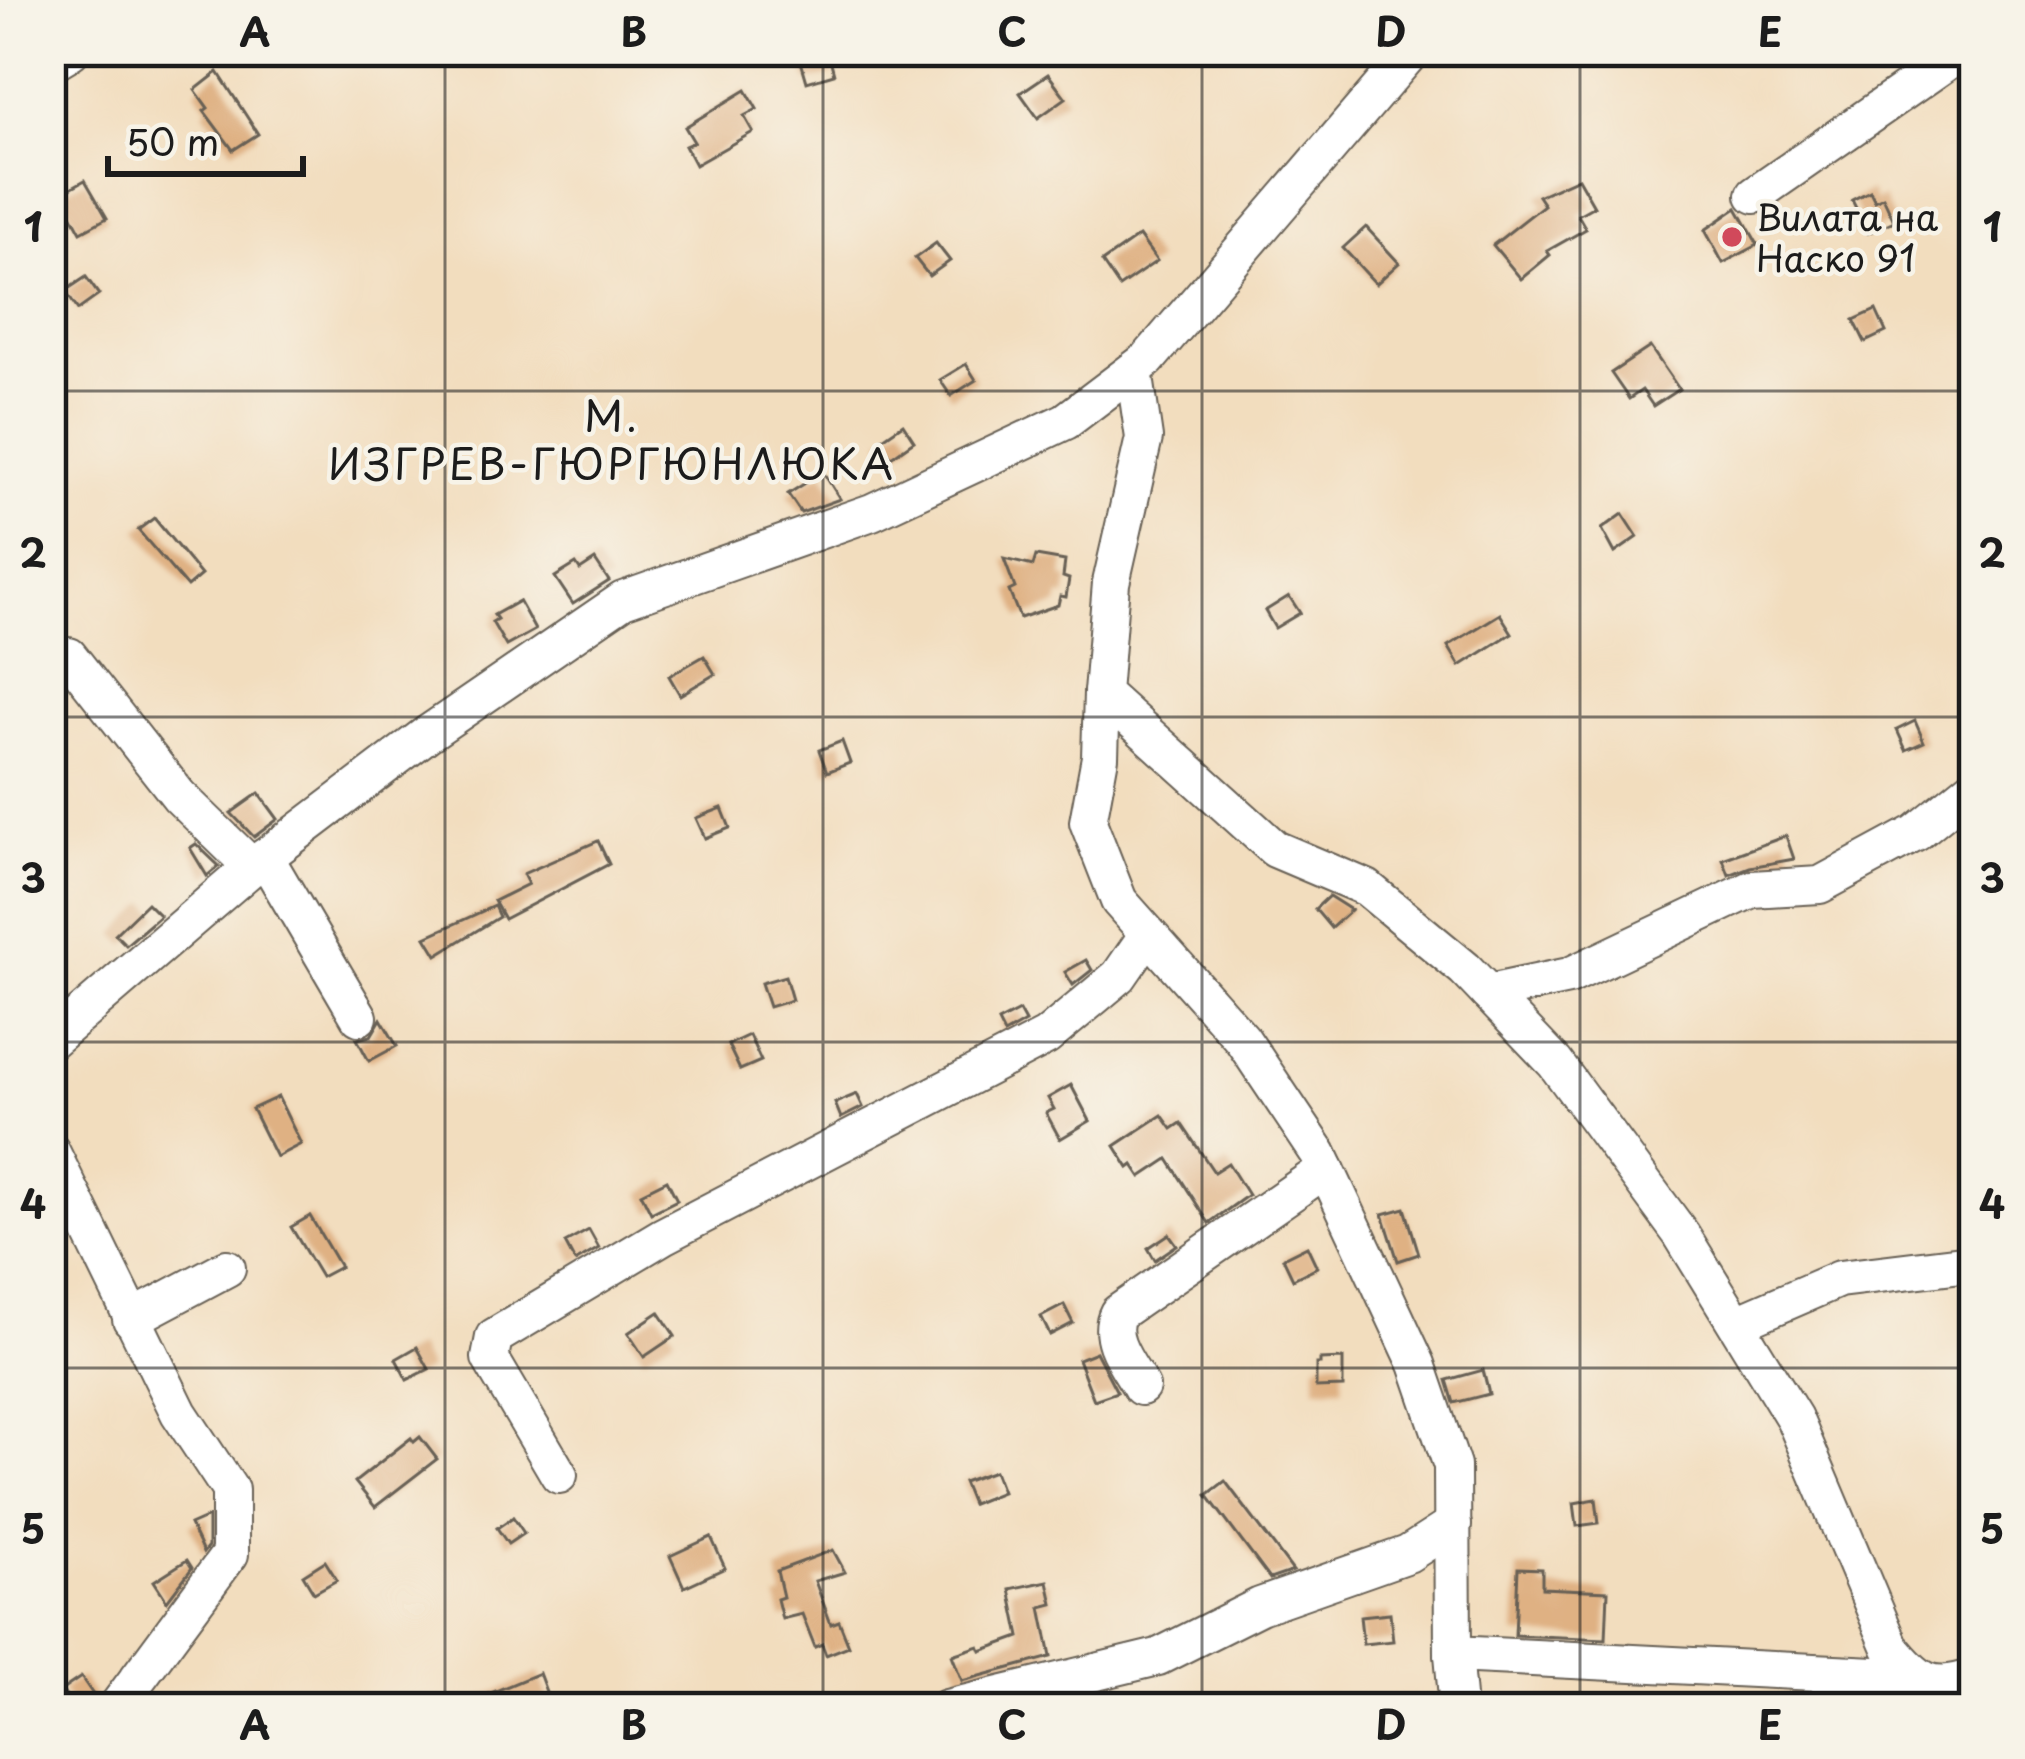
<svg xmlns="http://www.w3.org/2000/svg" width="2025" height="1759" viewBox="0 0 2025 1759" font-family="'Playpen Sans',sans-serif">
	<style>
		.building { fill: #dfb183 }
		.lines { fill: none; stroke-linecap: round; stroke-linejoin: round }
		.minor-casing { stroke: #676055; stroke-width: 40 }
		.minor { stroke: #fff; stroke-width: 36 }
		.grid { fill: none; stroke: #1c1c1c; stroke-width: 3; stroke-opacity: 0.55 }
		.poi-dot { fill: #d1495b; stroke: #f7f3e8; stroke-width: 4.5 }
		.labels { text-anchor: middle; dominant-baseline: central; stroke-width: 9; stroke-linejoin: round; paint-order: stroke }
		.poi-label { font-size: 36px; fill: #1c1c1c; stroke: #f7f3e8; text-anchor: start }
		.quarter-label { font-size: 42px; letter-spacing: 3px; fill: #1c1c1c; stroke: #f7f3e8 }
		.neatline { fill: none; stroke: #1c1c1c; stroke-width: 4.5 }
		.grid-label { font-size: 39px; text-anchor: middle; font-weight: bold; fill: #1c1c1c }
	</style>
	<rect width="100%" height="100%" fill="#f7f3e8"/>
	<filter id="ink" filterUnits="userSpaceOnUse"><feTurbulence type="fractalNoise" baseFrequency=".00833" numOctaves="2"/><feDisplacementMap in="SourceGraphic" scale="24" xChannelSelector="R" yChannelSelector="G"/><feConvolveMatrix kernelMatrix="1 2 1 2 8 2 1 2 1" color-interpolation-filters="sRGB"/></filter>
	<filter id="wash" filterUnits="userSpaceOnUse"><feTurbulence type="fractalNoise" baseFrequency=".004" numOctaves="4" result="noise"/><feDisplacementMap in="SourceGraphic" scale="48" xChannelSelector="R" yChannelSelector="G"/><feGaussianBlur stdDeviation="2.7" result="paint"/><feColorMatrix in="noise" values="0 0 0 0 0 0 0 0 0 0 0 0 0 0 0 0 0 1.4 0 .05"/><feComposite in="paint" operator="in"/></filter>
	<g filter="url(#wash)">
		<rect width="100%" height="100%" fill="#f2ddbe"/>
		<g id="blocks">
			<g class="building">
				<polygon points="798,51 828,51 834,74 807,82"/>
				<polygon points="218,72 258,134 233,150 204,111 208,108 195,90"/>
				<polygon points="1048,74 1066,98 1038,118 1020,93"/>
				<polygon points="746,90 757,109 744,116 753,132 695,165 685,146 694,142 685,127"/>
				<polygon points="1578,178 1594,206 1578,215 1586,229 1547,251 1550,255 1521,279 1493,245 1544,205 1538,196"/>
				<polygon points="85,180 107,218 81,232 60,194"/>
				<polygon points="1870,191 1875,201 1883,197 1894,221 1868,233 1852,200"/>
				<polygon points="1737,208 1758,245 1723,263 1705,230"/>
				<polygon points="1366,227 1399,263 1376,284 1343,248"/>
				<polygon points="1139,236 1157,261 1119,287 1102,262"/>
				<polygon points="936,243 950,261 929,276 915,258"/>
				<polygon points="86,277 99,295 78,310 65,291"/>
				<polygon points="1876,310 1886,332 1865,342 1854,320"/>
				<polygon points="1650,347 1679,389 1653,406 1642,390 1629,399 1611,373"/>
				<polygon points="966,364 976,380 951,396 940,380"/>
				<polygon points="903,424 914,441 891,457 880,440"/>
				<polygon points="823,472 840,499 801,513 788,494"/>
				<polygon points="1623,514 1638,537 1615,553 1602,529"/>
				<polygon points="154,518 201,575 187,587 138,530"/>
				<polygon points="1036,556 1065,561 1063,577 1069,579 1066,597 1060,596 1058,605 1020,618 1009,591 1015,588 1004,559 1033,566"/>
				<polygon points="595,560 609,581 573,604 555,577 576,564 580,570"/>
				<polygon points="1289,596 1300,613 1275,628 1265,611"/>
				<polygon points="519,601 535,630 506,646 492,622 497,619 494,615"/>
				<polygon points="1500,614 1512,633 1460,666 1448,646"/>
				<polygon points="704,656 715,674 680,695 669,676"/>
				<polygon points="1915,721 1924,742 1906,750 1897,730"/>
				<polygon points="842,741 850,763 827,772 819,750"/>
				<polygon points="259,793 278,819 254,837 231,813"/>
				<polygon points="722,808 730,828 705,838 696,818"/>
				<polygon points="1786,836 1794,859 1750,867 1729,875 1723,859"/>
				<polygon points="598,841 609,864 504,919 494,901 528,884 523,874"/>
				<polygon points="196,844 219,866 207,876 190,848"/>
				<polygon points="1329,896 1351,910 1331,928 1315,909"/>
				<polygon points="147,903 160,916 126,945 115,934"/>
				<polygon points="494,906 499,917 437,955 426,937"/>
				<polygon points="1086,960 1092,970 1073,985 1065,972"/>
				<polygon points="785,976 792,1000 769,1007 761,983"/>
				<polygon points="1019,1011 1025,1022 1004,1034 998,1022"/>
				<polygon points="381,1019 397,1046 369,1061 357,1039 371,1036"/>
				<polygon points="749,1035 761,1061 740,1070 728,1045"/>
				<polygon points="1071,1085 1090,1121 1060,1139 1046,1113 1054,1109 1048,1098"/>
				<polygon points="857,1094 863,1107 841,1118 835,1103"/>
				<polygon points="278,1097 301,1144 276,1157 252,1109"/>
				<polygon points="1162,1115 1172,1129 1181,1123 1214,1172 1228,1163 1248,1195 1209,1223 1168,1159 1141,1177 1133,1165 1129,1168 1115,1146"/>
				<polygon points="667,1180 677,1200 651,1213 641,1193"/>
				<polygon points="1405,1208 1419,1254 1398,1261 1383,1214"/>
				<polygon points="310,1216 340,1267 321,1277 291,1227"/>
				<polygon points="589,1230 599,1248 575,1262 565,1243"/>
				<polygon points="1169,1234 1177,1245 1155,1260 1148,1248"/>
				<polygon points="1307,1246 1317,1267 1293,1279 1283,1258"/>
				<polygon points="1064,1305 1073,1323 1050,1335 1041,1317"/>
				<polygon points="659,1312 675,1336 644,1357 628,1333"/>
				<polygon points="417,1347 429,1369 407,1380 396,1359"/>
				<polygon points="1096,1352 1117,1392 1094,1400 1078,1359"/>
				<polygon points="1343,1359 1343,1387 1316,1388 1316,1364 1320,1364 1320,1360"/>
				<polygon points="1483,1370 1489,1394 1454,1403 1447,1380"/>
				<polygon points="420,1437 437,1459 375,1507 355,1482 411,1438 414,1442"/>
				<polygon points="994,1471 1002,1492 972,1504 963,1482"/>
				<polygon points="1225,1481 1293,1571 1270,1579 1207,1495"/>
				<polygon points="1596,1499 1599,1523 1577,1526 1574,1503"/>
				<polygon points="208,1517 208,1547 203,1553 190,1525"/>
				<polygon points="513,1517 524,1533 508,1544 497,1528"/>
				<polygon points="711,1537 725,1568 684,1587 670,1556"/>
				<polygon points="833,1550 845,1572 815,1581 831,1624 839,1621 849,1646 826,1655 822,1644 815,1647 802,1614 782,1619 777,1599 783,1597 777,1571"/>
				<polygon points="187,1560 192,1568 167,1601 154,1581"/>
				<polygon points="325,1561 337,1580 314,1593 303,1575"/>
				<polygon points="1518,1568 1542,1569 1542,1588 1608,1591 1606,1639 1515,1635"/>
				<polygon points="1048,1581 1053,1604 1041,1607 1051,1657 962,1681 952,1655 979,1646 981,1651 1020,1637 1010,1589"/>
				<polygon points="1390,1613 1393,1641 1363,1644 1360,1616"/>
				<polygon points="539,1673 548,1697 520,1708 455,1708"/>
				<polygon points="81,1677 96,1699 94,1708 73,1708 62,1690"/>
			</g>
		</g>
	</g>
	<g filter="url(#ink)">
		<use href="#blocks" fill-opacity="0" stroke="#676055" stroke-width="3"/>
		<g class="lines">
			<g class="minor-casing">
				<g id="minor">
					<polyline points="51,63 71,51"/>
					<polyline points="1755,195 1955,56"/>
					<path d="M1134,370l10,68 -33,145 -9,110 173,156 92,39 98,81 90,94 126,171 113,184 97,230c27,33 40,44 83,29"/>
					<polyline points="69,656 179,796 252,867"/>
					<polyline points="1102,693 1100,757 1088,822 1119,901 1242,1039 1319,1154 1417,1364 1452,1466 1453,1654 1458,1708"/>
					<polyline points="265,857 359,1017"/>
					<polyline points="1488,993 1569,976 1752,889 1820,885 1916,833 1974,786"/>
					<polyline points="51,1040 252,867 426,735 623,600 872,512 1066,421 1148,359 1412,51"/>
					<polyline points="51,1151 179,1413 230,1490 230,1554 116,1708"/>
					<polyline points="131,1319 227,1268"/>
					<polyline points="1737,1323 1839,1279 1962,1264 1974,1267"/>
					<path d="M1141,1387c-13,-22 -36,-49 -23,-74l208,-144"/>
					<polyline points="559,1475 490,1358 494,1337 663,1236 1046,1037 1119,976 1148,934"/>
					<polyline points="1453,1654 1915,1677 1924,1688"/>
					<polyline points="947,1708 1158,1657 1260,1606 1408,1554 1453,1525"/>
				</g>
			</g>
			<use href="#minor" class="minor"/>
		</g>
	</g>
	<path class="grid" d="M445,51v1657M823,51v1657M1202,51v1657M1580,51v1657M51,391h1923M51,717h1923M51,1042h1923M51,1368h1923"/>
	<circle class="poi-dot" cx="1732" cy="237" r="12"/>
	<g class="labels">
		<g class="poi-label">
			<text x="1756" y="216">Вилата на<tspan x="1756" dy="41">Наско 91</tspan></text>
		</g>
		<g class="quarter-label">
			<text x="612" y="414">М.<tspan x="612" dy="48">ИЗГРЕВ-ГЮРГЮНЛЮКА</tspan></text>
		</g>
	</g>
	<rect width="2025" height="1759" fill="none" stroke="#f7f3e8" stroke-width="132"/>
	<path d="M108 156v18h195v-18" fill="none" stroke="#1c1c1c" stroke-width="6"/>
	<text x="126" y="156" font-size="36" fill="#1c1c1c" stroke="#f7f3e8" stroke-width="9" paint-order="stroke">50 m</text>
	<rect x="66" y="66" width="1893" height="1627" class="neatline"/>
	<g class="grid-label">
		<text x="255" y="47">A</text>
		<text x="634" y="47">B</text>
		<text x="1012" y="47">C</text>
		<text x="1391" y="47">D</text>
		<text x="1770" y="47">E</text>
		<text x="33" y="242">1</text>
		<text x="1992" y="242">1</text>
		<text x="33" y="568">2</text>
		<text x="1992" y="568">2</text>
		<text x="33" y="893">3</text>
		<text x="1992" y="893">3</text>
		<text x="33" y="1219">4</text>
		<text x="1992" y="1219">4</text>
		<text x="33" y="1544">5</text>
		<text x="1992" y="1544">5</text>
		<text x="255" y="1740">A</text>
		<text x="634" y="1740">B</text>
		<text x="1012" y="1740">C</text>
		<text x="1391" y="1740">D</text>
		<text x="1770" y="1740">E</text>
	</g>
</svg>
